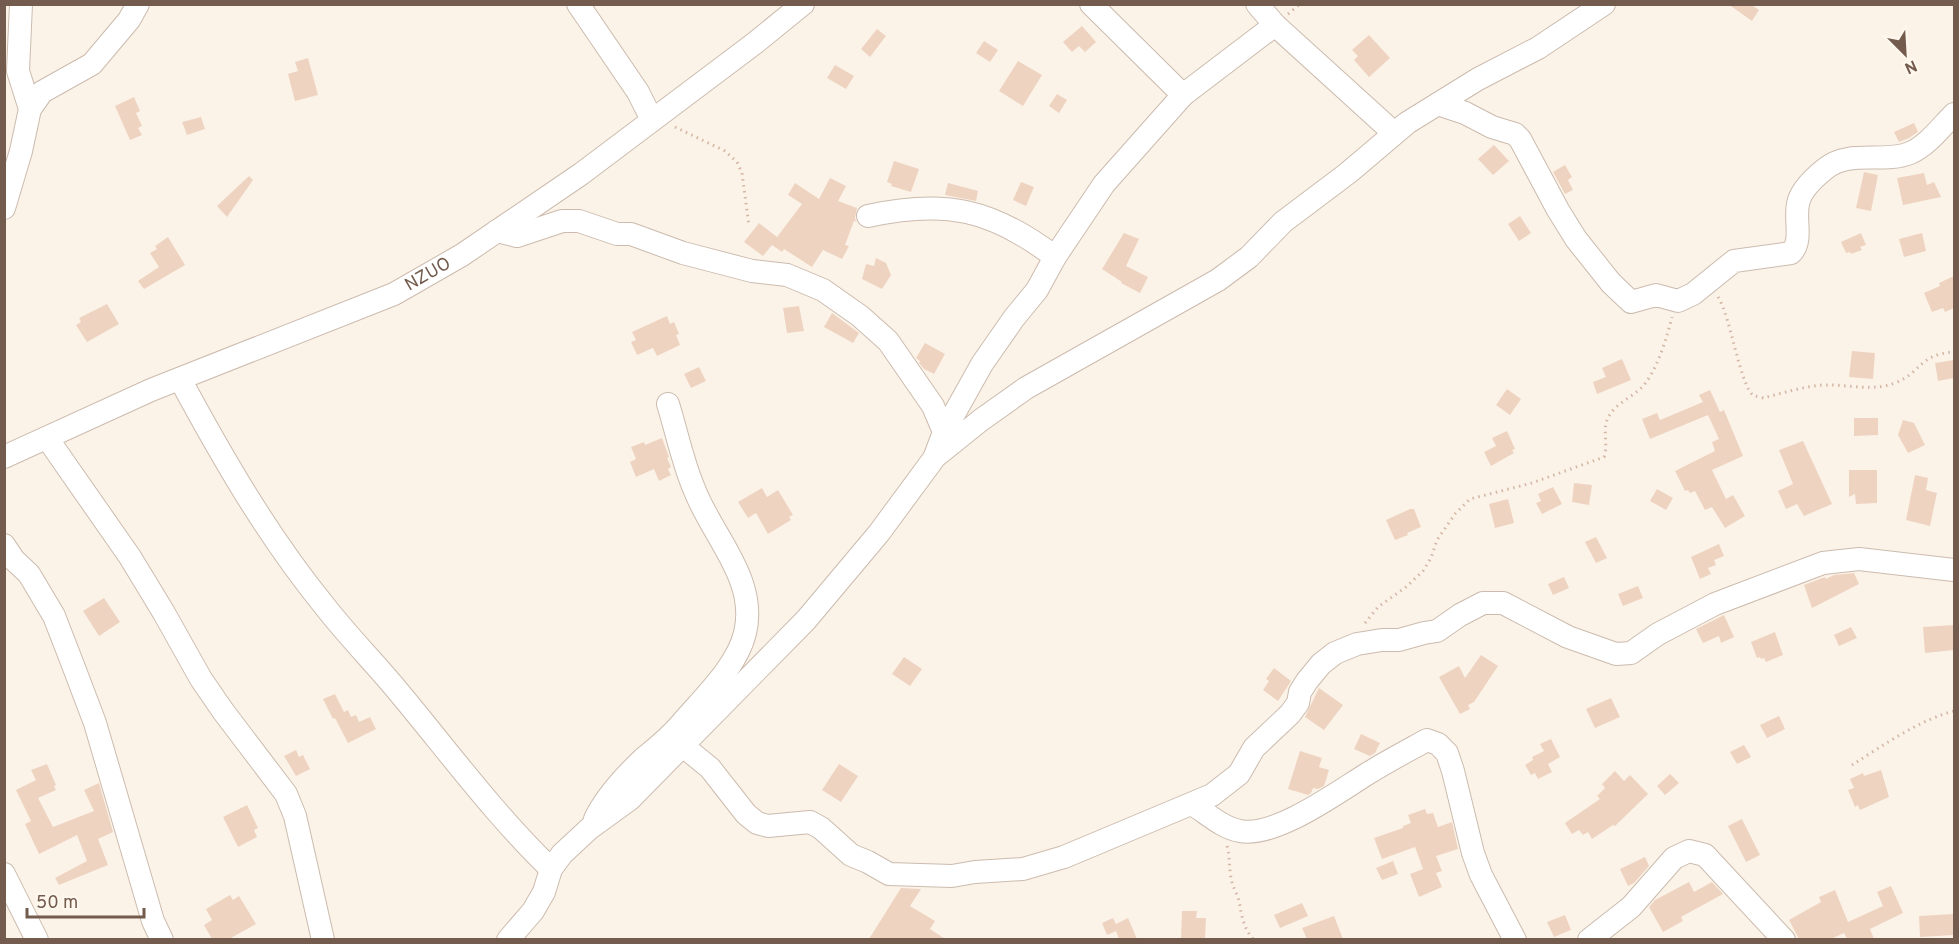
<svg xmlns="http://www.w3.org/2000/svg" width="1959" height="944" viewBox="0 0 1959 944" font-family="Overpass,sans-serif">
	<style>
		.building { fill: #efd3c1 }
		.lines { fill: none; stroke-linecap: round; stroke-linejoin: round }
		.minor-casing { stroke: #ccbbae; stroke-width: 24 }
		.path { stroke: #d4b6a4; stroke-width: 3; stroke-dasharray: 1.5 4.5; stroke-linecap: butt }
		.minor { stroke: #fff; stroke-width: 22 }
		.labels { text-anchor: middle; dominant-baseline: central; stroke-width: 4.5; stroke-linejoin: round; paint-order: stroke }
		.street-label { font-size: 18px; fill: #735b4d; stroke: #fef7ee }
	</style>
	<rect width="100%" height="100%" fill="#fbf3e8"/>
	<g class="building">
		<polygon points="1728,4 1750,4 1759,10 1752,21"/>
		<polygon points="1082,26 1096,42 1085,52 1079,46 1072,52 1063,42"/>
		<polygon points="877,29 886,36 870,57 861,49"/>
		<polygon points="1369,35 1390,58 1369,77 1354,60 1358,56 1352,50"/>
		<polygon points="984,41 998,50 990,62 976,53"/>
		<polygon points="308,58 318,95 295,101 288,74 298,71 295,62"/>
		<polygon points="1018,61 1042,75 1023,106 999,91"/>
		<polygon points="835,65 854,76 846,89 827,78"/>
		<polygon points="1057,94 1067,100 1059,113 1049,106"/>
		<polygon points="134,97 140,111 136,113 142,126 138,128 142,135 130,140 115,106"/>
		<polygon points="201,117 205,129 187,135 182,122"/>
		<polygon points="1914,123 1918,132 1909,138 1899,142 1894,132"/>
		<polygon points="1494,145 1509,161 1493,175 1478,159"/>
		<polygon points="894,161 919,169 911,192 891,186 892,184 887,182"/>
		<polygon points="1565,165 1572,177 1568,180 1573,190 1565,194 1553,172"/>
		<polygon points="1864,172 1878,175 1871,211 1856,208"/>
		<polygon points="1924,173 1927,185 1934,182 1941,197 1903,205 1897,178"/>
		<polygon points="249,176 253,180 227,217 217,206"/>
		<polygon points="830,178 846,186 838,201 857,208 855,218 856,222 854,221 845,245 849,246 842,259 823,250 812,267 784,249 782,252 772,245 763,256 744,242 759,223 777,237 802,204 788,195 795,183 819,199"/>
		<polygon points="1021,182 1034,187 1026,206 1013,200"/>
		<polygon points="948,183 978,191 976,201 945,195"/>
		<polygon points="1520,216 1531,233 1519,241 1508,224"/>
		<polygon points="1124,233 1139,239 1126,266 1148,277 1140,293 1121,283 1122,282 1102,269"/>
		<polygon points="1861,233 1866,245 1860,247 1862,250 1851,254 1850,252 1846,253 1841,242"/>
		<polygon points="1922,233 1926,251 1904,257 1899,239"/>
		<polygon points="168,237 185,265 144,289 138,281 159,267 150,253 157,249 155,246"/>
		<polygon points="876,258 886,263 891,275 882,289 862,279 866,264 874,266"/>
		<polygon points="1954,276 1954,308 1945,312 1943,308 1932,312 1924,293 1940,286 1939,283"/>
		<polygon points="107,304 119,324 87,342 76,325 81,322 79,318"/>
		<polygon points="799,306 804,331 787,333 783,308"/>
		<polygon points="832,313 859,333 853,343 824,327"/>
		<polygon points="667,316 670,324 674,322 679,334 676,335 680,345 657,356 653,348 637,355 631,342 636,340 632,332"/>
		<polygon points="925,343 945,354 934,374 924,369 919,363 920,361 916,358"/>
		<polygon points="1852,351 1875,353 1873,379 1849,377"/>
		<polygon points="1622,359 1631,380 1597,394 1593,382 1606,377 1602,368"/>
		<polygon points="1954,360 1954,378 1938,381 1935,363"/>
		<polygon points="699,367 706,381 691,388 684,374"/>
		<polygon points="1507,389 1521,399 1510,415 1496,405"/>
		<polygon points="1710,390 1720,412 1724,410 1743,456 1712,470 1726,499 1733,495 1745,516 1725,528 1712,507 1705,510 1695,491 1690,493 1688,490 1685,491 1675,471 1715,451 1712,442 1719,439 1708,415 1650,439 1642,419 1657,413 1660,420 1703,402 1699,395"/>
		<polygon points="1854,418 1878,418 1878,435 1854,436"/>
		<polygon points="1903,420 1914,423 1925,445 1908,453 1898,435"/>
		<polygon points="1507,431 1515,449 1512,450 1514,453 1491,466 1484,452 1496,446 1492,438"/>
		<polygon points="662,438 669,457 667,458 671,467 668,469 671,475 659,481 654,469 636,477 630,462 636,459 631,447 644,442 645,445"/>
		<polygon points="1803,441 1832,504 1804,516 1797,504 1786,509 1778,491 1793,484 1779,450"/>
		<polygon points="1849,470 1877,470 1877,503 1856,504 1855,494 1849,497"/>
		<polygon points="1915,475 1928,478 1926,490 1937,493 1930,526 1906,520"/>
		<polygon points="1574,483 1592,485 1589,505 1572,502"/>
		<polygon points="1553,487 1562,504 1542,514 1536,503 1541,501 1538,494"/>
		<polygon points="762,488 767,497 778,490 793,515 789,517 791,520 768,534 756,513 748,518 738,502"/>
		<polygon points="1657,489 1673,498 1666,510 1650,501"/>
		<polygon points="1508,499 1514,523 1495,528 1489,504"/>
		<polygon points="1410,509 1414,509 1421,527 1407,533 1408,535 1395,540 1386,520"/>
		<polygon points="1596,537 1607,558 1596,563 1585,542"/>
		<polygon points="1719,544 1724,556 1714,560 1716,565 1708,568 1711,574 1700,579 1691,557"/>
		<polygon points="1854,573 1859,584 1812,608 1804,585 1825,577 1826,579 1834,575"/>
		<polygon points="1564,577 1569,588 1553,595 1548,584"/>
		<polygon points="1638,586 1643,598 1623,606 1618,594"/>
		<polygon points="104,598 120,622 99,636 83,611"/>
		<polygon points="1724,615 1734,637 1721,643 1719,636 1703,643 1696,629"/>
		<polygon points="1954,625 1954,650 1925,653 1923,627"/>
		<polygon points="1851,627 1857,638 1839,646 1834,635"/>
		<polygon points="1775,632 1783,655 1766,662 1764,658 1761,659 1760,657 1757,658 1751,642"/>
		<polygon points="1481,655 1498,666 1474,702 1468,705 1470,709 1460,714 1439,677 1459,666 1465,678"/>
		<polygon points="904,657 922,669 910,686 892,674"/>
		<polygon points="1274,668 1291,681 1278,701 1263,690 1269,681 1266,679"/>
		<polygon points="1319,688 1343,705 1324,730 1305,717"/>
		<polygon points="335,694 344,712 348,710 351,717 356,715 359,722 370,717 376,729 348,743 335,718 333,719 323,699"/>
		<polygon points="1611,698 1620,717 1595,728 1586,709"/>
		<polygon points="1779,716 1785,729 1767,738 1760,725"/>
		<polygon points="1361,734 1380,743 1375,753 1370,756 1354,749"/>
		<polygon points="1551,739 1560,757 1548,764 1552,772 1538,779 1535,773 1531,775 1525,765 1533,760 1532,757 1544,751 1540,744"/>
		<polygon points="1744,745 1751,757 1737,764 1730,752"/>
		<polygon points="296,750 299,757 303,755 310,769 296,776 284,756"/>
		<polygon points="1300,751 1322,758 1319,767 1329,770 1324,786 1318,789 1313,788 1311,793 1308,795 1288,789"/>
		<polygon points="47,764 56,785 54,786 56,790 38,798 53,827 94,811 84,790 99,783 113,832 98,839 108,865 59,885 55,878 87,861 77,835 39,854 25,824 31,821 16,790 36,780 31,770"/>
		<polygon points="839,764 858,776 841,802 822,790"/>
		<polygon points="1881,770 1889,797 1860,810 1858,805 1855,807 1848,790 1854,788 1850,779 1863,773 1864,776"/>
		<polygon points="1615,771 1624,781 1630,775 1648,794 1615,826 1613,825 1592,839 1588,832 1583,835 1579,830 1572,834 1565,823 1600,799 1597,796 1605,788 1602,784"/>
		<polygon points="1670,774 1679,783 1665,795 1657,786"/>
		<polygon points="247,805 258,828 254,830 257,837 238,847 223,817"/>
		<polygon points="1425,809 1427,814 1433,813 1438,827 1452,822 1458,849 1436,856 1442,871 1436,873 1442,887 1419,897 1410,874 1423,869 1415,847 1382,859 1374,838 1403,828 1403,826 1411,823 1408,815"/>
		<polygon points="1742,819 1760,855 1746,862 1728,826"/>
		<polygon points="1645,857 1649,866 1634,883 1628,886 1620,869"/>
		<polygon points="1393,861 1398,874 1382,880 1376,868"/>
		<polygon points="1689,882 1694,892 1712,882 1723,894 1681,917 1683,921 1663,932 1649,907 1655,900"/>
		<polygon points="1891,886 1903,913 1870,929 1874,939 1847,939 1844,933 1831,939 1799,939 1789,920 1821,902 1819,897 1835,890 1848,922 1883,906 1877,892"/>
		<polygon points="901,888 921,889 910,906 935,921 930,929 945,939 869,939"/>
		<polygon points="230,895 233,900 239,896 256,924 229,939 212,939 204,925 212,920 206,909"/>
		<polygon points="1302,903 1308,916 1280,928 1274,915"/>
		<polygon points="1182,911 1197,911 1196,918 1206,918 1205,939 1181,939"/>
		<polygon points="1954,914 1954,935 1920,937 1919,916"/>
		<polygon points="1565,915 1571,930 1554,937 1547,922"/>
		<polygon points="1334,916 1343,939 1307,939 1302,928"/>
		<polygon points="1113,918 1116,924 1128,918 1137,939 1119,939 1116,931 1107,935 1102,923"/>
	</g>
	<g class="lines">
		<g class="minor-casing">
			<g id="minor">
				<polyline points="21,4 18,71 30,109"/>
				<polyline points="578,4 638,92 652,120"/>
				<polyline points="1091,4 1183,95"/>
				<polyline points="1257,4 1275,25 1394,133"/>
				<path d="M1438,104l27,9 27,14 23,7 5,5 38,71 18,29 35,44 20,19 25,-7 22,6 15,-7 41,-33 57,-8c13,-13 2,-36 8,-53 4,-12 16,-23 26,-31 24,-20 58,-5 85,-16 17,-7 31,-26 44,-39"/>
				<polyline points="4,208 21,151 30,109 42,92 92,64 129,20 138,4"/>
				<path d="M868,216c77,-17 124,-7 187,41"/>
				<polyline points="497,231 517,236 562,221 579,221 617,234 631,234 683,253 752,271 787,275 823,290 860,316 888,341 933,406 944,432"/>
				<path d="M180,379c42,78 87,156 143,225 23,30 50,57 74,86 51,61 97,124 154,179"/>
				<polyline points="47,438 130,557 164,613 201,679 223,711 286,794 295,816 323,940"/>
				<polyline points="935,456 944,432 982,364 1014,318 1037,290 1055,257 1104,184 1183,95 1275,25"/>
				<path id="s1" d="M4,457l147,-67 243,-96 68,-39 119,-81 174,-131 48,-39"/>
				<polyline points="4,545 14,560 29,574 54,616 73,665 95,723 153,921 162,940"/>
				<polyline points="683,746 710,768 746,814 757,823 768,826 810,822 821,828 851,855 868,862 889,874 952,876 975,872 1023,869 1064,857 1212,795 1239,774 1254,748 1290,714 1298,703 1300,692 1307,681 1321,664 1335,653 1357,644 1382,640 1399,640 1424,633 1437,631 1460,615 1483,603 1503,603 1568,637 1616,654 1631,653 1658,634 1715,604 1823,563 1859,559 1954,570"/>
				<path d="M1192,804c15,9 30,24 48,27 35,7 98,-39 127,-57 19,-12 40,-23 60,-34l11,4 9,9 6,18 20,82 8,22 34,65"/>
				<path d="M595,819c11,-23 30,-43 48,-60 13,-11 26,-21 37,-34 22,-26 57,-58 65,-92 13,-53 -32,-96 -50,-142 -12,-27 -18,-58 -27,-87"/>
				<polyline points="4,874 37,940"/>
				<polyline points="508,940 533,911 544,892 551,869 562,854 590,828 630,799 806,620 879,533 935,457 981,420 1026,388 1218,280 1249,257 1283,222 1348,173 1407,123 1478,79 1538,48 1604,4"/>
				<polyline points="1589,940 1631,907 1674,858 1689,851 1705,855 1784,940"/>
			</g>
		</g>
		<g class="path">
			<polyline points="1288,14 1300,4"/>
			<polyline points="675,127 725,151 737,162 742,173 749,226"/>
			<path d="M1718,297c13,20 22,90 36,99 1,0 8,1 9,2 20,-5 39,-11 59,-13 25,-1 49,7 73,-2 26,-10 24,-29 59,-31"/>
			<path d="M1365,623l13,-16 28,-20 17,-16 8,-13 6,-18 18,-26 15,-15 62,-16 72,-26c5,-13 -3,-28 5,-41 7,-12 21,-18 31,-27 16,-14 27,-52 32,-72"/>
			<path d="M1852,765c30,-19 67,-45 102,-54"/>
			<path d="M1227,846c3,11 2,21 4,32 1,8 6,15 8,23 3,15 4,27 15,39"/>
		</g>
		<use href="#minor" class="minor"/>
	</g>
	<g class="labels">
		<g class="street-label">
			<text stroke="none"><textPath href="#s1" startOffset="462">NZUO</textPath></text>
		</g>
	</g>
	<rect width="1959" height="944" fill="none" stroke="#735b4d" stroke-width="12"/>
	<g transform="translate(1905 54) rotate(156)" stroke="#fef7ee" stroke-width="4.5" paint-order="stroke">
	<path d="M0-4.5L10 22L0 15L-10 22Z" fill="#735b4d"/>
	<text y="-9" font-size="16" font-weight="bold" text-anchor="middle" fill="#735b4d">N</text>
	</g>
	<path d="M27 908v9h117v-9" fill="none" stroke="#735b4d" stroke-width="3"/>
	<text x="36" y="908" font-size="18" fill="#735b4d" stroke="#fef7ee" stroke-width="4.5" paint-order="stroke">50 m</text>
</svg>
